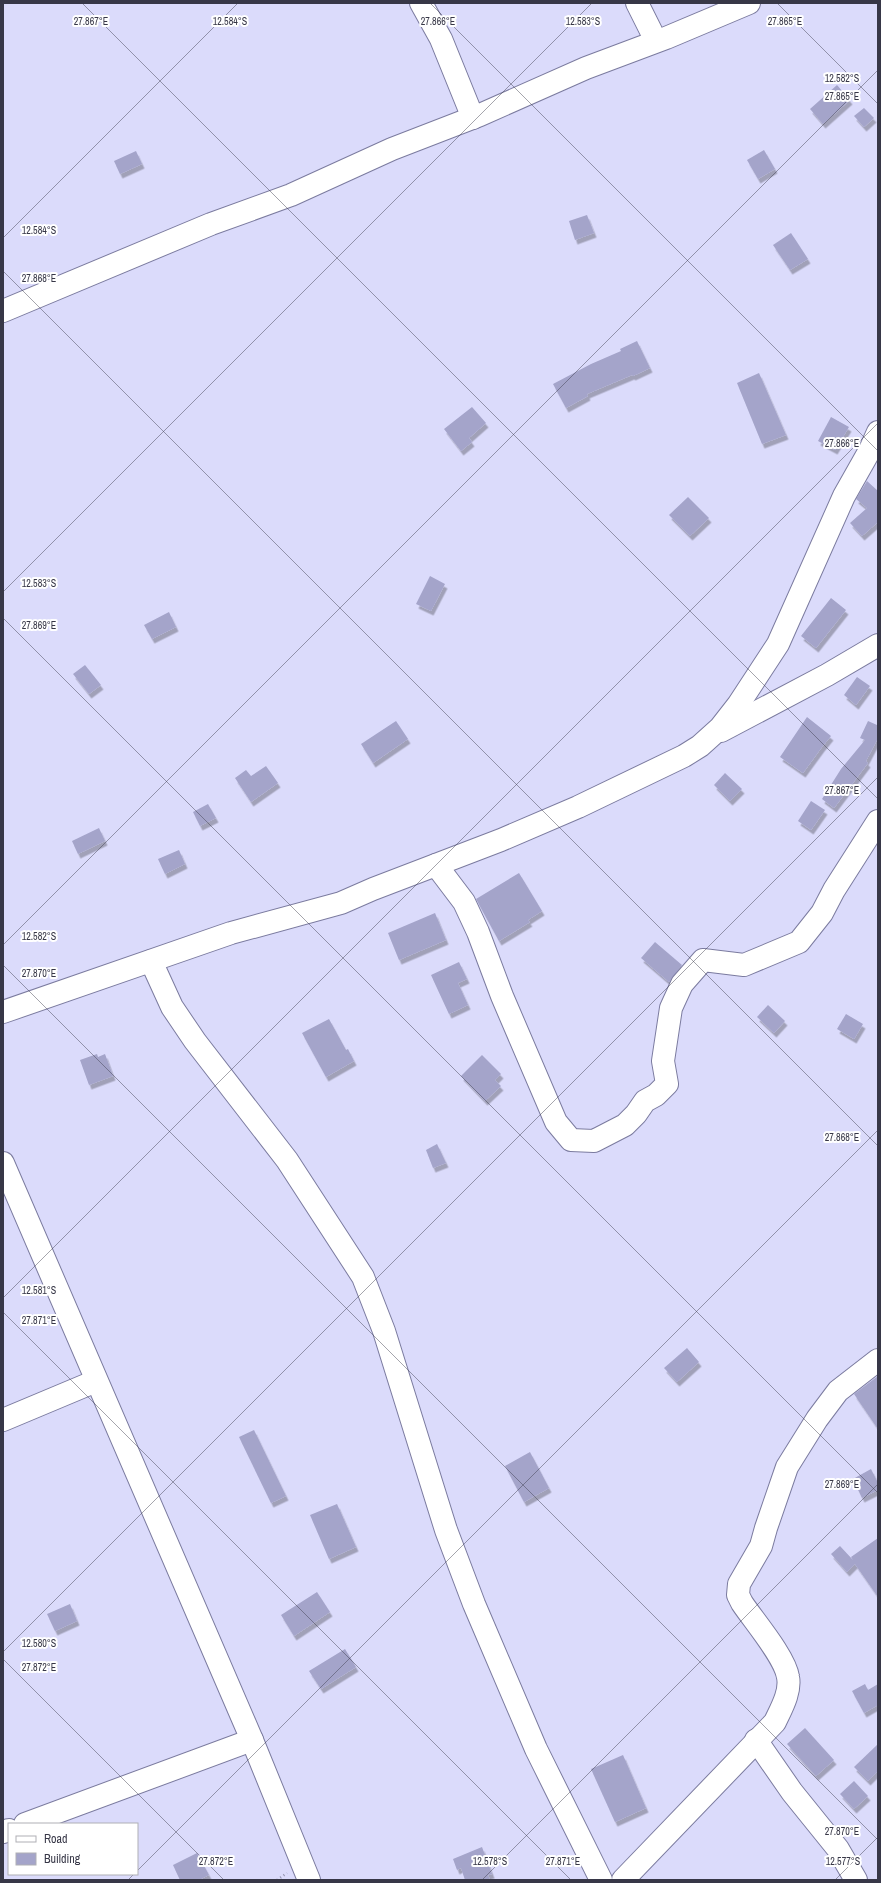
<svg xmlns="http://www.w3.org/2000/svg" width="881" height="1883" viewBox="0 0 881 1883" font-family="'Archivo Narrow',sans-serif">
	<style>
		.building { fill: #a4a4ca; filter: url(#shadow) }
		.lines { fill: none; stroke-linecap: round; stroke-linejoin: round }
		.minor-casing { stroke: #7b7b9f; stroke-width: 24 }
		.path { stroke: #9898b2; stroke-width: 2.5; stroke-dasharray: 1 3; stroke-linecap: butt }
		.minor { stroke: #fff; stroke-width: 22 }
		.ticks { fill: none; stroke: #373747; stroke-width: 1; stroke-opacity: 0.45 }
		.ticks-label { font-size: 10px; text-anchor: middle; fill: #373747; stroke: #fff; stroke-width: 4; stroke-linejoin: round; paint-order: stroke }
	</style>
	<defs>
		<filter id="shadow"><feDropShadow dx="2.5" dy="4.5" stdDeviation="0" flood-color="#0004"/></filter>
	</defs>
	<rect width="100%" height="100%" fill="#dbdbfb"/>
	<g class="building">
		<polygon points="837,85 850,100 823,124 810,109"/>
		<polygon points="864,108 874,118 864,127 854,116"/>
		<polygon points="764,150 775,169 758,179 747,160"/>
		<polygon points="136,151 142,164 120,174 114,161"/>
		<polygon points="587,215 594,233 575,240 569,221"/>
		<polygon points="791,233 808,259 790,270 773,245"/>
		<polygon points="637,341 650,368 633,376 632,375 587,394 588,396 566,408 553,384 591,364 621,351 620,349"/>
		<polygon points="759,373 786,435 762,444 737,383"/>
		<polygon points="472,407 486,423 469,438 472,442 461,451 444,429"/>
		<polygon points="831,417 849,427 835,450 818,441"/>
		<polygon points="867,481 878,491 878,522 862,536 850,523 867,508 856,499"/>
		<polygon points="688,497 709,518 690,536 669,515"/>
		<polygon points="430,576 445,584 431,611 416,604"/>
		<polygon points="831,598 846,610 816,648 801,636"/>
		<polygon points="169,612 176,627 152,639 144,625"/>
		<polygon points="85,665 101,685 89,694 73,674"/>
		<polygon points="857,677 870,686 856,705 844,695"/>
		<polygon points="807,717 831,736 822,747 803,773 780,757"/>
		<polygon points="396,721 408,739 373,763 361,744"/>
		<polygon points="868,721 877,725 878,724 878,738 866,761 868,763 834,808 822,799 841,769 865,740 860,738"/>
		<polygon points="266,766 278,783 251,802 235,778 246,770 251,776"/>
		<polygon points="725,773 742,789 730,801 714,785"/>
		<polygon points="811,801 825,810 811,830 798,821"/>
		<polygon points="208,804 216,818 200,826 193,812"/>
		<polygon points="99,828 105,841 78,854 72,841"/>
		<polygon points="179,850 185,864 165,874 158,859"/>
		<polygon points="519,873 542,911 528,920 530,922 499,941 476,899"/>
		<polygon points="435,913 446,940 399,960 388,933"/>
		<polygon points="655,942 682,965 669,982 641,958"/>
		<polygon points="459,962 467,979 458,983 468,1005 449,1014 431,975"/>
		<polygon points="768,1005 785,1021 774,1033 757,1017"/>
		<polygon points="846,1014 863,1024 854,1039 837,1029"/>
		<polygon points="329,1019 346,1050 348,1049 354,1061 326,1077 302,1033"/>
		<polygon points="97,1054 98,1057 105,1054 113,1076 89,1085 80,1060"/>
		<polygon points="482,1055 501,1074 495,1080 501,1086 485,1101 461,1076"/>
		<polygon points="437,1144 446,1163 433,1168 426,1150"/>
		<polygon points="687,1348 699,1362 677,1382 664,1368"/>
		<polygon points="878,1376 878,1429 854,1394"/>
		<polygon points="254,1430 286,1496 271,1503 239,1437"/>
		<polygon points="530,1452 549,1488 524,1502 505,1466"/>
		<polygon points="871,1469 878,1483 878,1490 862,1498 853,1479"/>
		<polygon points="337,1504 356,1547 329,1559 310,1515"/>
		<polygon points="878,1538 878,1597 855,1564 847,1572 831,1554 840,1546 853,1560 851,1557"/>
		<polygon points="317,1592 330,1612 294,1636 281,1615"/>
		<polygon points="70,1604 77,1621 55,1631 47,1614"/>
		<polygon points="345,1649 356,1667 321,1689 309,1671"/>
		<polygon points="865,1684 868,1690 878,1684 878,1705 864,1713 852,1691"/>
		<polygon points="805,1728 834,1760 816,1776 787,1744"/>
		<polygon points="878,1744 878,1771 868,1781 854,1767"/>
		<polygon points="623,1755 646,1808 615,1822 591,1769"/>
		<polygon points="854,1781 868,1796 854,1809 840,1794"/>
		<polygon points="482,1847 492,1874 488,1875 490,1880 465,1880 461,1868 457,1870 453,1859"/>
		<polygon points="197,1853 209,1875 199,1880 180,1880 173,1865"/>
	</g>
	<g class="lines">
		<g class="minor-casing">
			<g id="minor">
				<polyline points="421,3 441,39 473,118"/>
				<polyline points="637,3 656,41"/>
				<polyline points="3,311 211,224 291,195 392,149 480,115 586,68 666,38 749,3"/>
				<polyline points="721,731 827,675 878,645"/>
				<polyline points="436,865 464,902 478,932 502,996 556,1122 571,1140 594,1141 625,1125 636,1114 645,1101 656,1095 667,1084 663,1061 671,1008 682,984 703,960 744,965 799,942 822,913 834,890 878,821"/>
				<polyline points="151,961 172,1007 195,1041 287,1160 363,1277 384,1331 446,1530 474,1604 536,1749 601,1880"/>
				<polyline points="3,1012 231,933 341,903 373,889 501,840 578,807 684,756 700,746 720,728 738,705 778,644 844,496 870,450 878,432"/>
				<polyline points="3,1163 252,1740 309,1880"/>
				<polyline points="3,1420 96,1381"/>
				<polyline points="756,1740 792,1792 838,1849 856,1880"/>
				<polyline points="25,1824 252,1740"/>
				<polyline points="3,1832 9,1830"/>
				<path d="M623,1880l152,-158c6,-13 16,-30 13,-45 -3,-20 -34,-56 -46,-74l-4,-8 1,-11 22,-38 5,-18 21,-61 30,-48 21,-28 40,-31"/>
			</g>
		</g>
		<polyline class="path" points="277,1880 287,1873"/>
		<use href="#minor" class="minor"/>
	</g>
	<path class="ticks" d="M82,3l796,796M430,3l448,448M777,3l101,101M3,238l235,-235M3,271l875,875M3,592l589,-589M3,618l875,875M3,945l875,-875M3,965l875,875M3,1298l875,-875M3,1312l568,568M3,1652l875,-875M3,1659l221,221M137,1871l741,-741M128,1880l6,-6M482,1880l396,-396M835,1880l43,-43"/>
	<g class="ticks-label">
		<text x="91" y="25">27.867°E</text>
		<text x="230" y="25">12.584°S</text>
		<text x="438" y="25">27.866°E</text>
		<text x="583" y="25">12.583°S</text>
		<text x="785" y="25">27.865°E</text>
		<text x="842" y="82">12.582°S</text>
		<text x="842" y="100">27.865°E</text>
		<text x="39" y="234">12.584°S</text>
		<text x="39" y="282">27.868°E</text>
		<text x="842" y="447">27.866°E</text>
		<text x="39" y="587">12.583°S</text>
		<text x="39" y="629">27.869°E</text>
		<text x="842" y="794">27.867°E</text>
		<text x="39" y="940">12.582°S</text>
		<text x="39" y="977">27.870°E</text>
		<text x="842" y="1141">27.868°E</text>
		<text x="39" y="1294">12.581°S</text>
		<text x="39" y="1324">27.871°E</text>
		<text x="842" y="1488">27.869°E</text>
		<text x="39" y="1647">12.580°S</text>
		<text x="39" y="1671">27.872°E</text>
		<text x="842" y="1835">27.870°E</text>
		<text x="216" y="1865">27.872°E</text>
		<text x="490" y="1865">12.578°S</text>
		<text x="563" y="1865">27.871°E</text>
		<text x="843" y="1865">12.577°S</text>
	</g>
	<rect width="881" height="1883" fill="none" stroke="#373747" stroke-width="8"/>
	<rect x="8" y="1823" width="130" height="52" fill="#ffffff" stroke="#afafb5"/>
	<rect x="16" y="1836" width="20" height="6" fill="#ffffff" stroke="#afafb5"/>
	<text x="44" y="1843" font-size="12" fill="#373747">Road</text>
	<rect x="16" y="1853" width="20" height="12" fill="#a4a4ca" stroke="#afafb5"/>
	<text x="44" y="1863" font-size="12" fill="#373747">Building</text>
</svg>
